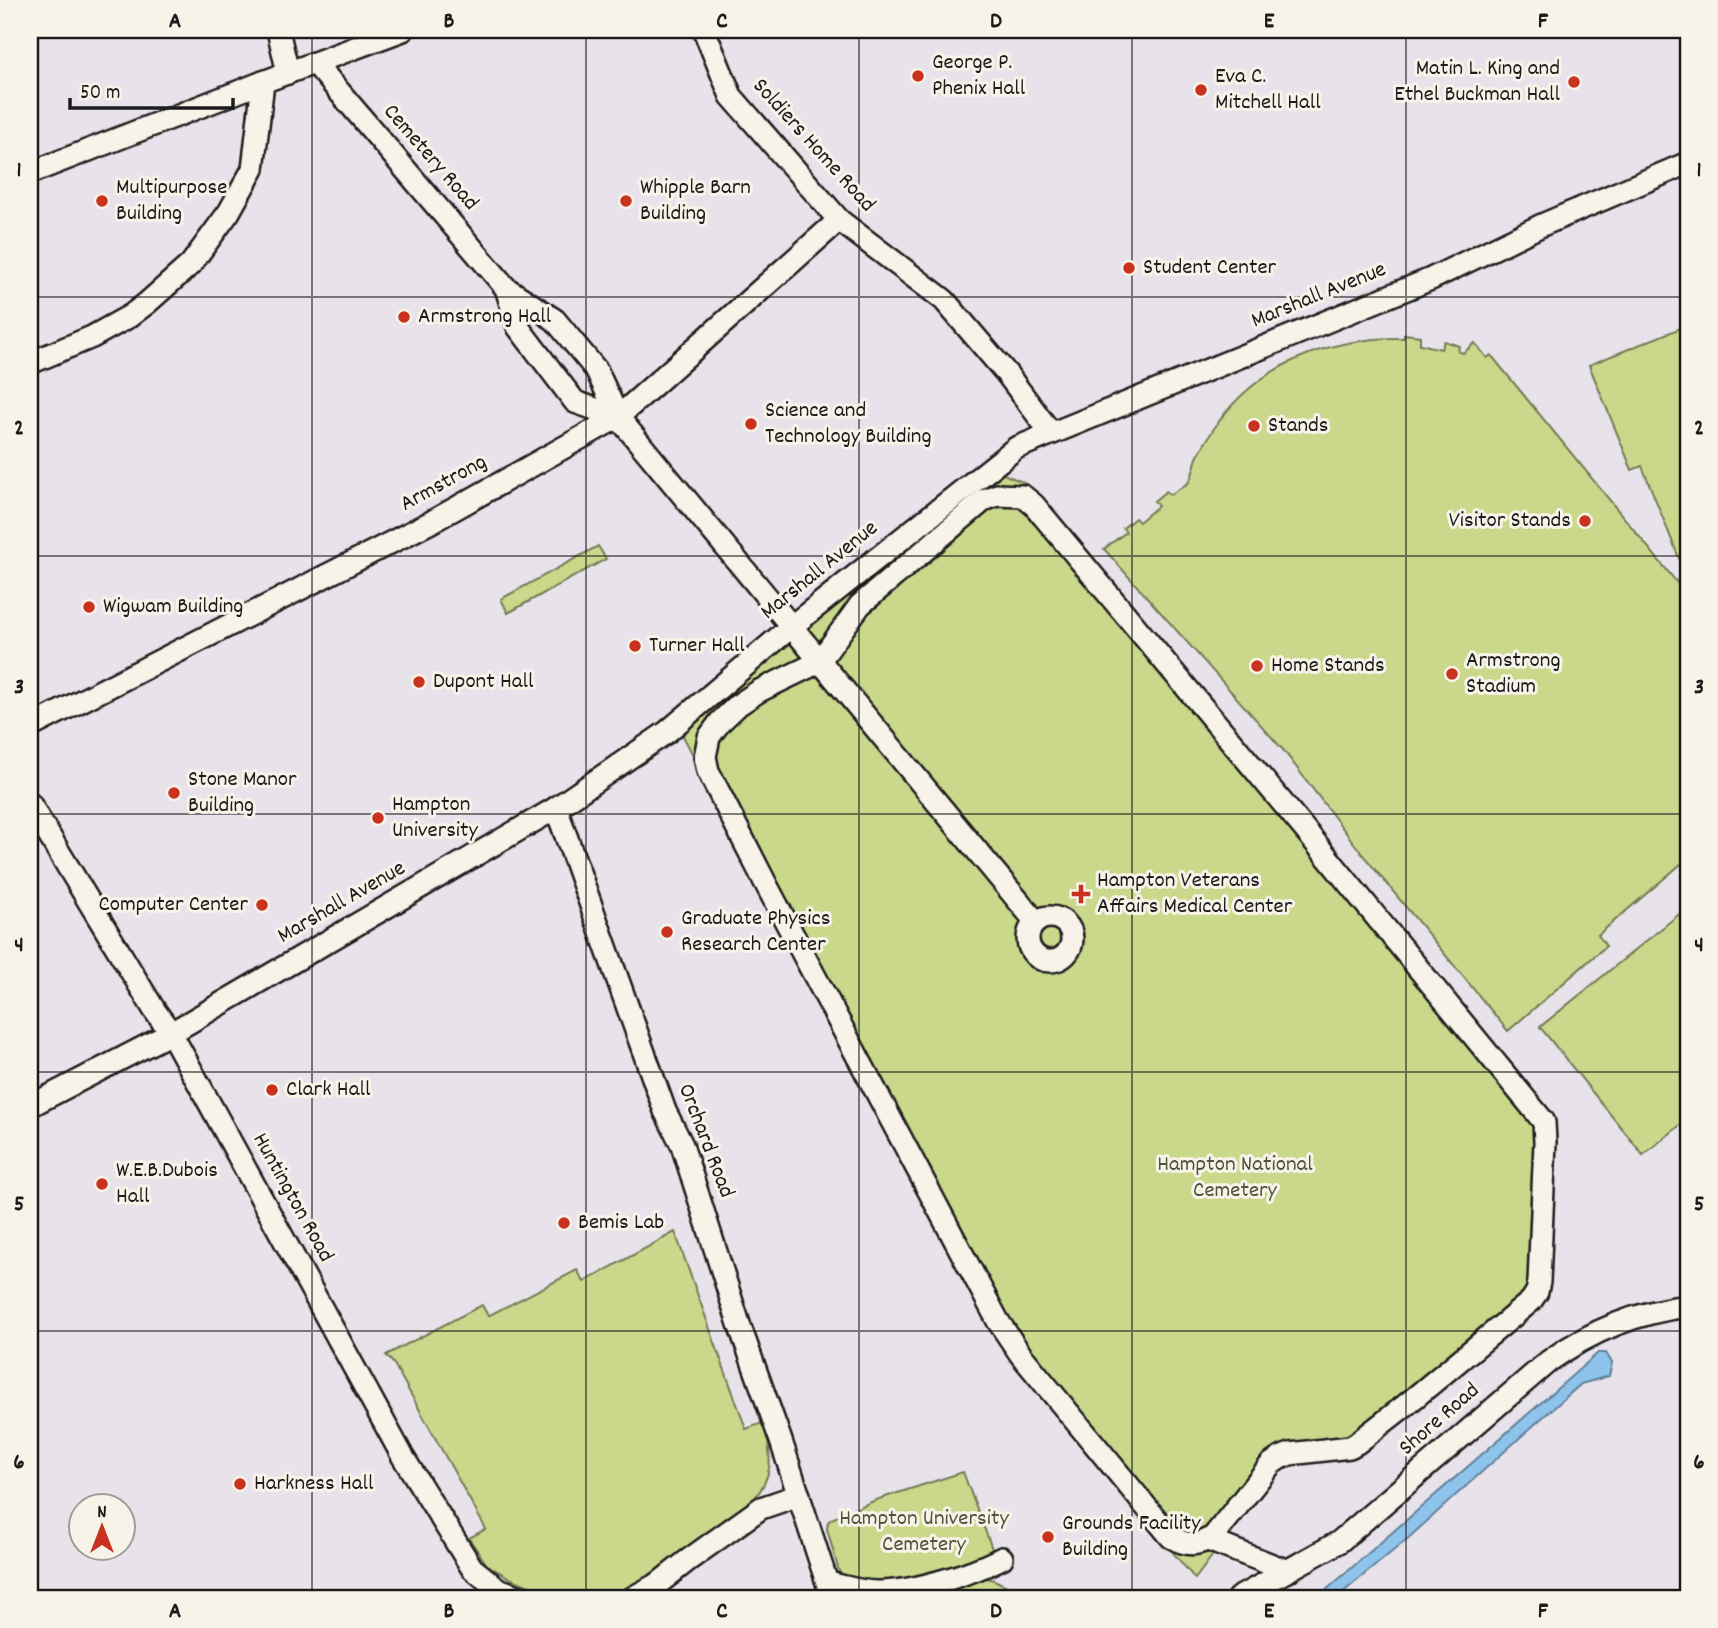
<svg xmlns="http://www.w3.org/2000/svg" width="1718" height="1628" viewBox="0 0 1718 1628" font-family="Dekko,sans-serif">
	<style>
		.built { fill: #e8e2ea; fill-rule: evenodd }
		.green { fill: #cad88b; stroke: #737a54; stroke-width: 2 }
		.water { fill: #8ec4ec; stroke: #608199; stroke-width: 2 }
		.lines { fill: none; stroke-linecap: round; stroke-linejoin: round }
		.street-casing { stroke: #1c1c1c; stroke-width: 26 }
		.street { stroke: #f7f3e8; stroke-width: 21 }
		.grid { fill: none; stroke: #1c1c1c; stroke-width: 2; stroke-opacity: 0.55 }
		.poi-dot { fill: #c8321e; stroke: #f7f3e8; stroke-width: 2.5 }
		.labels { text-anchor: middle; dominant-baseline: central; stroke-width: 6; stroke-linejoin: round; paint-order: stroke }
		.poi-label { font-size: 23px; fill: #1c1c1c; stroke: #f7f3e8; text-anchor: start }
		.street-label { font-size: 23px; fill: #1c1c1c; stroke: #f7f3e8 }
		.park-label { font-size: 23px; fill: #50543d; stroke: #f7f3e8 }
		.neatline { fill: none; stroke: #1c1c1c; stroke-width: 2.5 }
		.grid-label { font-size: 23px; text-anchor: middle; font-weight: bold; fill: #1c1c1c }
	</style>
	<rect width="100%" height="100%" fill="#f7f3e8"/>
	<filter id="ink" filterUnits="userSpaceOnUse"><feTurbulence type="fractalNoise" baseFrequency=".0143" numOctaves="2"/><feDisplacementMap in="SourceGraphic" scale="14" xChannelSelector="R" yChannelSelector="G"/><feConvolveMatrix kernelMatrix="1 2 1 2 8 2 1 2 1" color-interpolation-filters="sRGB"/></filter>
	<g filter="url(#ink)">
		<path class="built" d="M30,30h1658v1568h-1658zM80,1506h42v42h-42z"/>
		<g class="green">
			<polygon points="1688,325 1688,572 1685,573 1642,466 1632,470 1589,365"/>
			<path d="M1404,334l16,2v8l21,5 3,-8 15,5 -1,5 5,2 12,-10 12,15 4,-3 197,241v262l-90,77 8,11 -98,85 -145,-176 -79,-104 -180,-202 22,-17 -3,-4 12,-10 4,4 19,-16 -4,-5 12,-10 4,4c5,-4 13,-8 18,-12 5,-6 6,-17 9,-25 4,-9 11,-19 16,-28 42,-65 116,-93 191,-92z"/>
			<polygon points="996,471 1023,482 1555,1119 1548,1296 1355,1454 1307,1457 1276,1470 1195,1579 1037,1389 763,890 680,730 784,647"/>
			<polygon points="598,546 606,559 508,613 501,599"/>
			<polygon points="1688,907 1688,1119 1643,1155 1540,1027"/>
			<path d="M675,1232l71,197 19,-7c5,33 11,50 -11,77l-111,82 -34,16 -42,1 -25,-7 -30,-12 -25,-14 -18,-27 17,-9 -92,-165 -8,-9 96,-50 6,11 89,-46 7,12z"/>
			<polygon points="963,1472 994,1554 910,1582 858,1584 840,1575 827,1529 828,1522 831,1519 876,1500"/>
			<polygon points="983,1577 994,1580 1007,1586 1012,1598 913,1598"/>
		</g>
		<polygon class="water" points="1598,1353 1606,1353 1612,1363 1609,1376 1581,1384 1534,1425 1405,1541 1336,1598 1317,1598"/>
		<g class="lines">
			<g class="street-casing">
				<g id="street">
					<polyline points="278,30 288,73"/>
					<polyline points="704,30 731,96 839,220 944,300 1007,374 1051,433"/>
					<polyline points="315,63 506,288 555,320 597,371 618,417 1036,922"/>
					<polyline points="30,173 263,82 403,30"/>
					<polyline points="506,288 518,327 575,402 618,417"/>
					<polyline points="30,363 92,337 130,316 147,303 191,264 229,212 253,169 263,82"/>
					<path d="M997,495l26,1 11,9 267,320 243,297 1,20 -6,140 -2,10 -6,9 -124,103 -50,39 -7,4 -60,7 -10,4 -9,6 -58,73c-17,9 -26,9 -42,0l-150,-182 -23,-34 -230,-433 -60,-117 -3,-14 4,-20 11,-15 18,-17 21,-14 60,-29 41,-57 124,-105z"/>
					<polyline points="30,727 433,521 618,417 839,220"/>
					<polyline points="30,804 155,1011 171,1033 403,1457 472,1568 498,1589 523,1598"/>
					<polyline points="556,808 665,1111 682,1145 740,1327 781,1441 832,1598"/>
					<circle cx="1050" cy="939" r="22"/>
					<polyline points="30,1106 171,1033 556,808 667,732 792,626 1016,448 1431,279 1542,225 1688,163"/>
					<polyline points="1208,1540 1288,1571"/>
					<path d="M828,1583c15,3 32,9 48,9 35,1 95,-18 126,-34"/>
					<polyline points="632,1598 659,1583 687,1561 761,1508 799,1495"/>
					<path d="M1238,1598l101,-56 210,-181c42,-30 88,-49 139,-55"/>
				</g>
			</g>
			<use href="#street" class="street"/>
		</g>
	</g>
	<path class="grid" d="M312,30v1568M586,30v1568M859,30v1568M1132,30v1568M1406,30v1568M30,297h1658M30,556h1658M30,814h1658M30,1072h1658M30,1331h1658"/>
	<g class="poi-dot">
		<circle cx="918" cy="76" r="7"/>
		<circle cx="1574" cy="82" r="7"/>
		<circle cx="1201" cy="90" r="7"/>
		<circle cx="102" cy="201" r="7"/>
		<circle cx="626" cy="201" r="7"/>
		<circle cx="1129" cy="268" r="7"/>
		<circle cx="404" cy="317" r="7"/>
		<circle cx="751" cy="424" r="7"/>
		<circle cx="1254" cy="426" r="7"/>
		<circle cx="1585" cy="521" r="7"/>
		<circle cx="89" cy="607" r="7"/>
		<circle cx="635" cy="646" r="7"/>
		<circle cx="1257" cy="666" r="7"/>
		<circle cx="1452" cy="674" r="7"/>
		<circle cx="419" cy="682" r="7"/>
		<circle cx="174" cy="793" r="7"/>
		<circle cx="378" cy="818" r="7"/>
		<path d="M1077.5 883.5h7v7h7v7h-7v7h-7v-7h-7v-7h7z"/>
		<circle cx="262" cy="905" r="7"/>
		<circle cx="667" cy="932" r="7"/>
		<circle cx="272" cy="1090" r="7"/>
		<circle cx="102" cy="1184" r="7"/>
		<circle cx="564" cy="1223" r="7"/>
		<circle cx="240" cy="1484" r="7"/>
		<circle cx="1048" cy="1537" r="7"/>
	</g>
	<g class="labels">
		<g class="poi-label">
			<text x="932" y="63">George P.<tspan x="932" dy="26">Phenix Hall</tspan></text>
			<text x="1560" y="69" text-anchor="end">Matin L. King and<tspan x="1560" dy="26">Ethel Buckman Hall</tspan></text>
			<text x="1215" y="77">Eva C.<tspan x="1215" dy="26">Mitchell Hall</tspan></text>
			<text x="116" y="188">Multipurpose<tspan x="116" dy="26">Building</tspan></text>
			<text x="640" y="188">Whipple Barn<tspan x="640" dy="26">Building</tspan></text>
			<text x="1143" y="268">Student Center</text>
			<text x="418" y="317">Armstrong Hall</text>
			<text x="765" y="411">Science and<tspan x="765" dy="26">Technology Building</tspan></text>
			<text x="1268" y="426">Stands</text>
			<text x="1571" y="521" text-anchor="end">Visitor Stands</text>
			<text x="103" y="607">Wigwam Building</text>
			<text x="649" y="646">Turner Hall</text>
			<text x="1466" y="661">Armstrong<tspan x="1466" dy="26">Stadium</tspan></text>
			<text x="1271" y="666">Home Stands</text>
			<text x="433" y="682">Dupont Hall</text>
			<text x="188" y="780">Stone Manor<tspan x="188" dy="26">Building</tspan></text>
			<text x="392" y="805">Hampton<tspan x="392" dy="26">University</tspan></text>
			<text x="1097" y="881">Hampton Veterans<tspan x="1097" dy="26">Affairs Medical Center</tspan></text>
			<text x="248" y="905" text-anchor="end">Computer Center</text>
			<text x="681" y="919">Graduate Physics<tspan x="681" dy="26">Research Center</tspan></text>
			<text x="286" y="1090">Clark Hall</text>
			<text x="116" y="1171">W.E.B.Dubois<tspan x="116" dy="26">Hall</tspan></text>
			<text x="578" y="1223">Bemis Lab</text>
			<text x="254" y="1484">Harkness Hall</text>
			<text x="1062" y="1524">Grounds Facility<tspan x="1062" dy="26">Building</tspan></text>
		</g>
		<g class="street-label">
			<text transform="translate(813 146) rotate(48)">Soldiers Home Road</text>
			<text transform="translate(430 158) rotate(49)">Cemetery Road</text>
			<text transform="translate(1319 296) rotate(-22)">Marshall Avenue</text>
			<text transform="translate(444 484) rotate(-29)">Armstrong</text>
			<text transform="translate(820 571) rotate(-39)">Marshall Avenue</text>
			<text transform="translate(342 903) rotate(-30)">Marshall Avenue</text>
			<text transform="translate(705 1141) rotate(69)">Orchard Road</text>
			<text transform="translate(292 1198) rotate(61)">Huntington Road</text>
			<text transform="translate(1440 1420) rotate(-41)">Shore Road</text>
		</g>
		<g class="park-label">
			<text x="1235" y="1165">Hampton National<tspan x="1235" dy="26">Cemetery</tspan></text>
			<text x="924" y="1519">Hampton University<tspan x="924" dy="26">Cemetery</tspan></text>
		</g>
	</g>
	<rect width="1718" height="1628" fill="none" stroke="#f7f3e8" stroke-width="77"/>
	<g transform="translate(102 1527)"><circle r="33" fill="#f7f3e8" stroke="#9f9d96" stroke-width="2"/>
	<path d="M0-5L12 26L0 18L-12 26Z" fill="#c8321e"/>
	<text y="-10" font-size="19" font-weight="bold" text-anchor="middle" fill="#1c1c1c">N</text>
	</g>
	<path d="M70 98v10h163v-10" fill="none" stroke="#1c1c1c" stroke-width="3.5"/>
	<text x="80" y="98" font-size="21" fill="#1c1c1c" stroke="#f7f3e8" stroke-width="5" paint-order="stroke">50 m</text>
	<rect x="38" y="38" width="1642" height="1552" class="neatline"/>
	<g class="grid-label">
		<text x="175" y="27">A</text>
		<text x="449" y="27">B</text>
		<text x="722" y="27">C</text>
		<text x="996" y="27">D</text>
		<text x="1269" y="27">E</text>
		<text x="1543" y="27">F</text>
		<text x="19" y="176">1</text>
		<text x="1699" y="176">1</text>
		<text x="19" y="434">2</text>
		<text x="1699" y="434">2</text>
		<text x="19" y="693">3</text>
		<text x="1699" y="693">3</text>
		<text x="19" y="951">4</text>
		<text x="1699" y="951">4</text>
		<text x="19" y="1210">5</text>
		<text x="1699" y="1210">5</text>
		<text x="19" y="1468">6</text>
		<text x="1699" y="1468">6</text>
		<text x="175" y="1617">A</text>
		<text x="449" y="1617">B</text>
		<text x="722" y="1617">C</text>
		<text x="996" y="1617">D</text>
		<text x="1269" y="1617">E</text>
		<text x="1543" y="1617">F</text>
	</g>
</svg>
